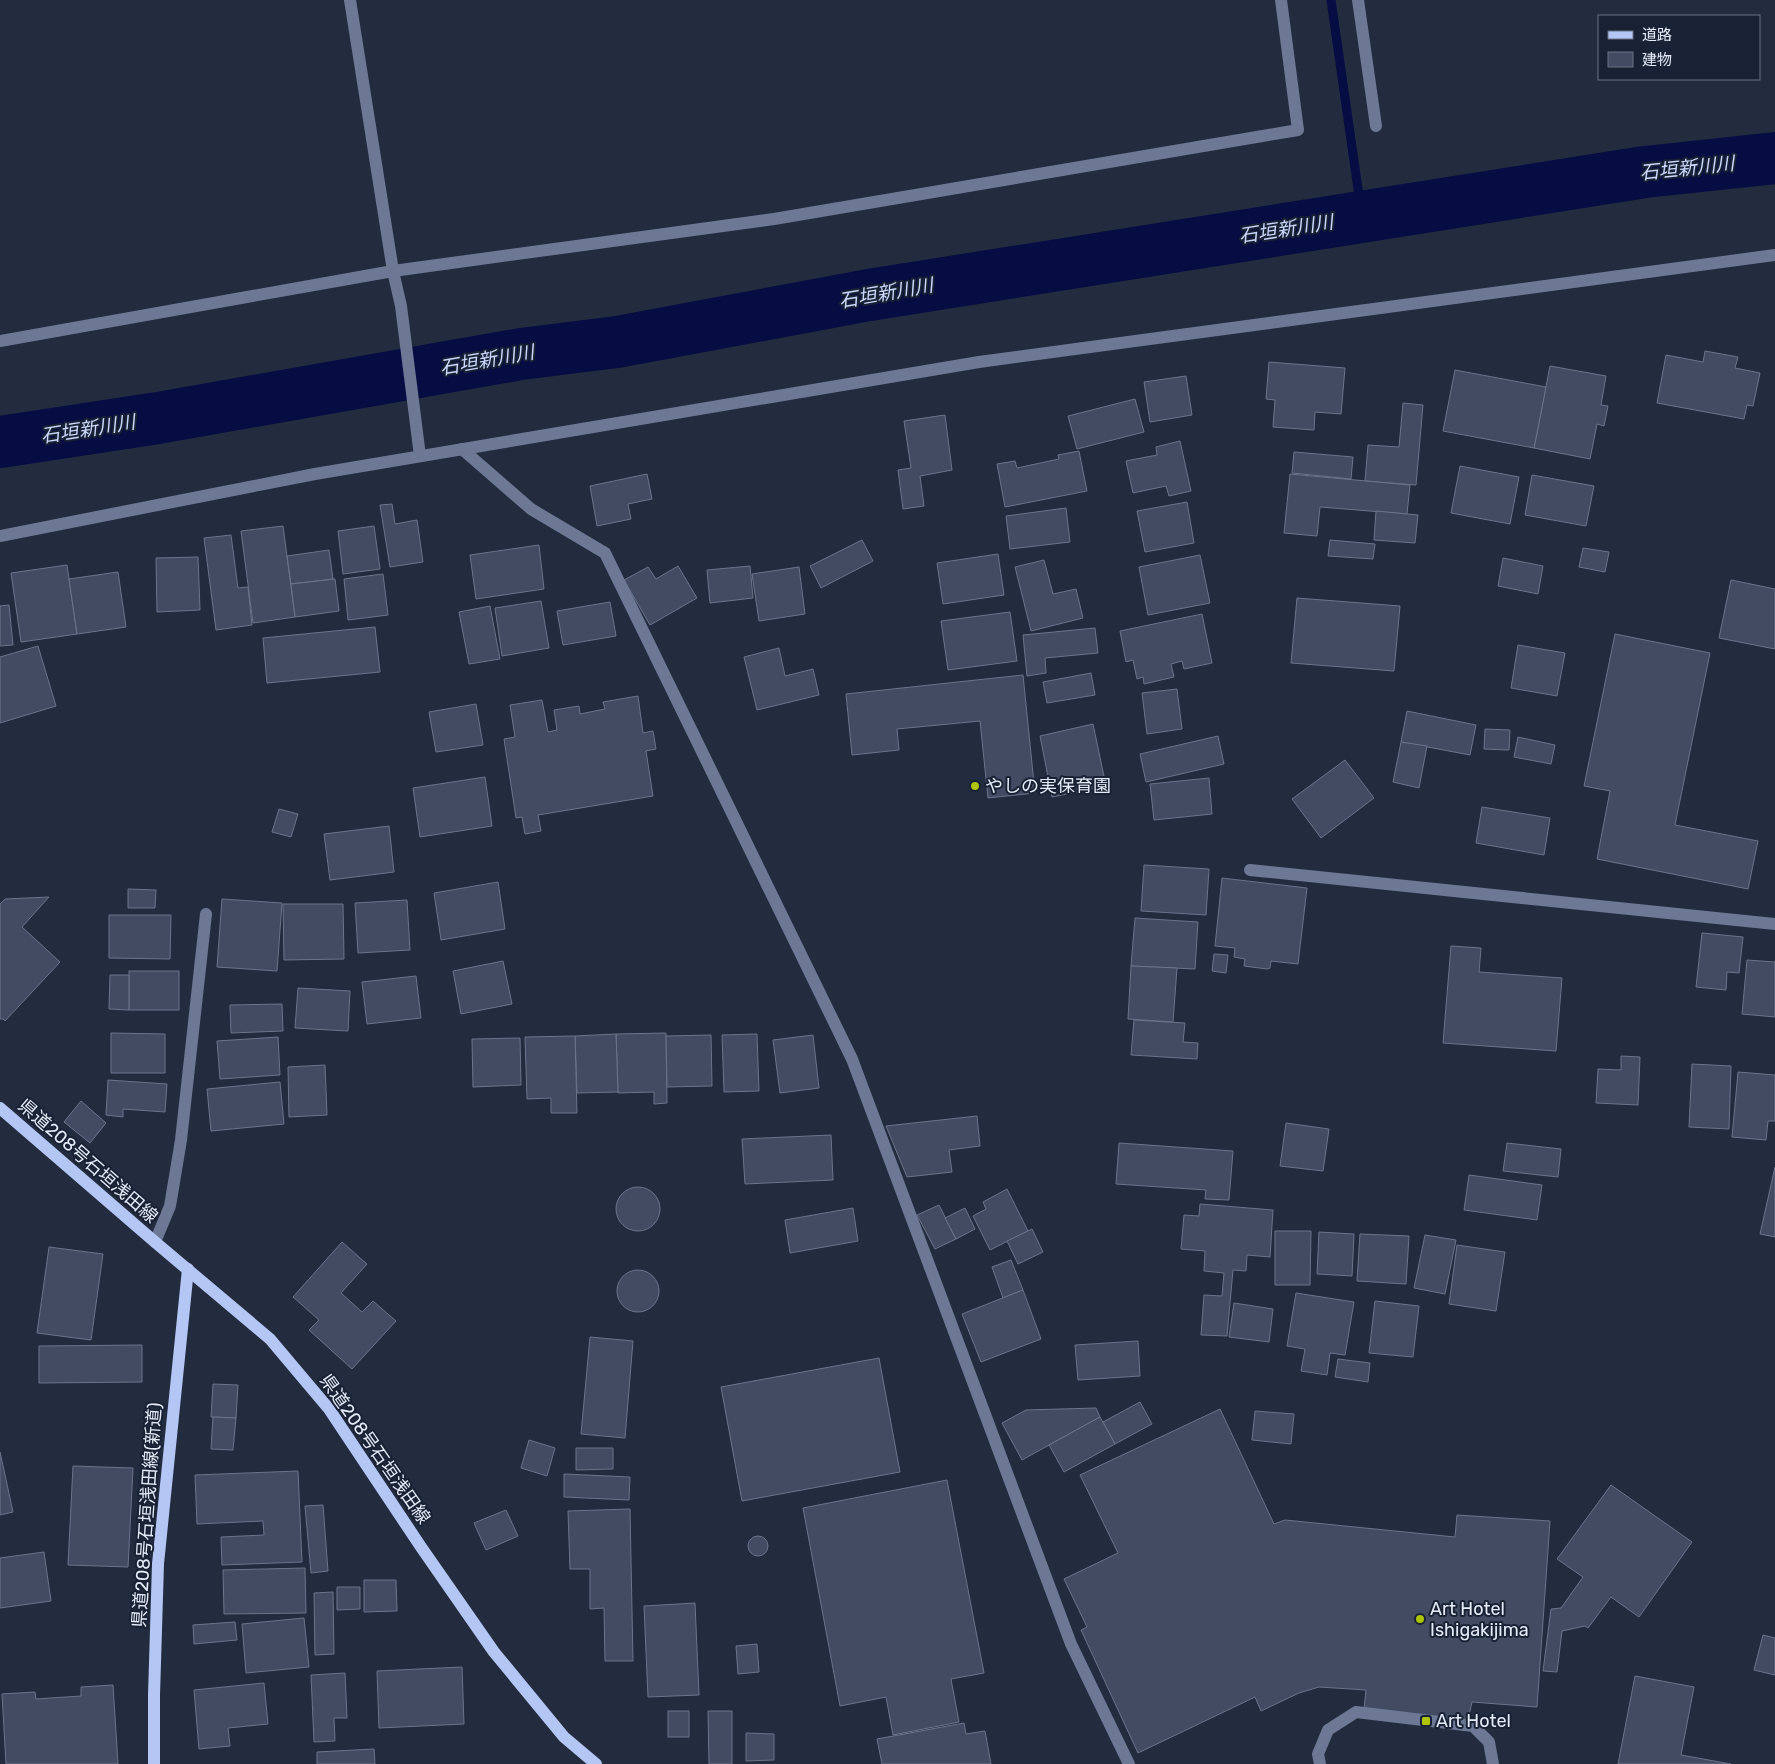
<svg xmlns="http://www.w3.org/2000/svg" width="1775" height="1764" viewBox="0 0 1775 1764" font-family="Rubik,'Noto Sans JP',sans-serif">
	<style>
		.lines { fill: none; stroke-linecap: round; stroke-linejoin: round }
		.stream { stroke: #050d43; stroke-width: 9 }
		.river { stroke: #050d43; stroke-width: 52 }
		.building { fill: #424b61; stroke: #6a748b }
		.minor { stroke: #6d7894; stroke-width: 12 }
		.major { stroke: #b3c6f4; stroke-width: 12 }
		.poi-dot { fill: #afc504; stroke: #192134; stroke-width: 2 }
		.labels { text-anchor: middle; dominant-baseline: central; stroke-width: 4; stroke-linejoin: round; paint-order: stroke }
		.poi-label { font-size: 18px; fill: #e5ebf8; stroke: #192134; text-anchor: start }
		.street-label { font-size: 18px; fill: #e5ebf8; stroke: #192134 }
		.water-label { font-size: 19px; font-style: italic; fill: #cbdafe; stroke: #192134 }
	</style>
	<rect width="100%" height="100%" fill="#232b3f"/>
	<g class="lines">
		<polyline class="stream" points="1331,0 1362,217"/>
		<polyline class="river" points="0,442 158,418 521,354 617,342 869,295 1645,172 1775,158"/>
	</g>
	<g class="building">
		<polygon points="1705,351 1738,357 1735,368 1760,373 1753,406 1747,405 1744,419 1657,403 1666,355 1703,362"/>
		<polygon points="1269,362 1345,368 1341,414 1315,412 1314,430 1273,427 1275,400 1266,399"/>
		<polygon points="1550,366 1606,376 1601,405 1608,406 1604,426 1597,424 1590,459 1534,448"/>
		<polygon points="1455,370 1546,387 1534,448 1443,431"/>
		<polygon points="1186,376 1192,415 1150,422 1144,382"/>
		<polygon points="1135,399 1144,432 1077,449 1068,416"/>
		<polygon points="1403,403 1423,405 1416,485 1365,481 1368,445 1399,447"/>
		<polygon points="945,415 952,470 920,476 924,506 903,509 898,470 911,468 904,421"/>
		<polygon points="1180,441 1191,491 1169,496 1166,486 1133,493 1126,461 1157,455 1156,447"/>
		<polygon points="1079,451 1087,491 1005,507 997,464 1015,461 1017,468 1059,459 1058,455"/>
		<polygon points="1294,452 1353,457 1351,479 1292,473"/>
		<polygon points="1460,466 1519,477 1510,524 1451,513"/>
		<polygon points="647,474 652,499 628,504 631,519 597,526 590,486"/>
		<polygon points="1290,474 1410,485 1407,514 1320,507 1317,536 1284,533"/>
		<polygon points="1532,475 1594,486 1586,526 1525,515"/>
		<polygon points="1187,502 1194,543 1145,552 1137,511"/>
		<polygon points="392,504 395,524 417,520 423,562 390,567 380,505"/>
		<polygon points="1066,508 1070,542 1010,549 1006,516"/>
		<polygon points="1376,511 1418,515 1415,543 1374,540"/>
		<polygon points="283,526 295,617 253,623 241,531"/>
		<polygon points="374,526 380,569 343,574 338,531"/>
		<polygon points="231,535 238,588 248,587 252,625 216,630 204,538"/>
		<polygon points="862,540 873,561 821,588 810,566"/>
		<polygon points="1330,540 1375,544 1373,559 1328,556"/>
		<polygon points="539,545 544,589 476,599 470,555"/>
		<polygon points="1583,548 1609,552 1605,572 1579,567"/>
		<polygon points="329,550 333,579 291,584 287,556"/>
		<polygon points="998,554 1004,595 943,604 937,563"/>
		<polygon points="1200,555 1210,603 1148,615 1139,567"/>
		<polygon points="198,557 200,610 157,612 156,558"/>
		<polygon points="1503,558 1543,566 1538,594 1498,586"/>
		<polygon points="1044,560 1053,594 1076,589 1083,618 1031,631 1015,567"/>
		<polygon points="67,565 77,634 21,642 11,573"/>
		<polygon points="678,566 697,598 650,625 624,580 648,567 656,579"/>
		<polygon points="750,566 753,598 710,603 707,570"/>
		<polygon points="799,567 805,614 759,621 752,574"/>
		<polygon points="118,572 126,627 77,634 69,579"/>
		<polygon points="383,574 388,615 348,620 344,579"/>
		<polygon points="335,579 339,611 295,617 291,584"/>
		<polygon points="1731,580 1775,589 1775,649 1719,638"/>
		<polygon points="1297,598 1400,606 1394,671 1291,663"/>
		<polygon points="541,601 549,648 502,656 495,608"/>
		<polygon points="610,602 616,636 563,645 557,611"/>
		<polygon points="9,605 13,645 0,646 0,606"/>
		<polygon points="490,606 500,659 469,664 459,612"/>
		<polygon points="1010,612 1017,661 948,670 941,621"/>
		<polygon points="1202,614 1212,663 1184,669 1182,661 1171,664 1174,677 1144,684 1143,677 1137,679 1133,660 1126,662 1120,631"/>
		<polygon points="375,627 380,672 267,683 263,638"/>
		<polygon points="1095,628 1098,653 1045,658 1046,673 1027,676 1023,635"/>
		<polygon points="1615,634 1710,653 1675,825 1758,841 1748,889 1597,859 1610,791 1584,786"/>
		<polygon points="1518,645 1565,653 1557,696 1511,688"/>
		<polygon points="38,646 56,706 0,723 0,657"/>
		<polygon points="779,648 785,676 813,669 819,695 757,710 744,657"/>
		<polygon points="1091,673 1095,695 1047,703 1043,682"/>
		<polygon points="1023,675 1035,793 988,798 980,721 897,729 899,750 852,755 846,694"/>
		<polygon points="1177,689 1182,729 1147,734 1142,693"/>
		<polygon points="638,696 643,733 653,731 656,749 646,751 653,796 538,815 541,831 525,834 522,817 516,818 504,739 515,737 510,705 542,700 548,732 557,730 554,710 579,706 580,714 605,709 603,702"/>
		<polygon points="476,704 483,745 436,752 429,712"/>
		<polygon points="1407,711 1476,725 1470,755 1401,742"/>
		<polygon points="1093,724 1106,786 1052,797 1040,736"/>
		<polygon points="1485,729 1510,730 1509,750 1484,749"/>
		<polygon points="1218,736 1224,764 1146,782 1140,754"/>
		<polygon points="1518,737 1555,745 1551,764 1514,757"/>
		<polygon points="1401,742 1427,746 1419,788 1393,782"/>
		<polygon points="1345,760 1374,798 1321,838 1292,799"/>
		<polygon points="485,777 492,826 420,837 413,788"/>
		<polygon points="1209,778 1212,814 1154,820 1150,784"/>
		<polygon points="1482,807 1550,818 1544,855 1476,843"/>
		<polygon points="279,809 298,814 291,837 272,832"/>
		<polygon points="389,826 394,872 330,880 324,834"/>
		<polygon points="1144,865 1209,869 1206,915 1141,911"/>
		<polygon points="1222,878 1307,888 1298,964 1271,961 1270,968 1267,969 1244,966 1245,959 1234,957 1235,948 1215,946"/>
		<polygon points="498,882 505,929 441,940 434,893"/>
		<polygon points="128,889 156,890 155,908 128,908"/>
		<polygon points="49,897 22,927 60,962 5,1021 3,1019 0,1019 0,904 5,899"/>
		<polygon points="222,899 282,903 277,971 217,967"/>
		<polygon points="407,900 410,950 358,953 355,903"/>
		<polygon points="283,904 343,904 344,959 284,960"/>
		<polygon points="109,915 171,915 170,959 109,958"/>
		<polygon points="1135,918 1198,922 1195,969 1131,966"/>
		<polygon points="1702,933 1743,937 1739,973 1727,972 1726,990 1696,987"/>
		<polygon points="1451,946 1481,948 1479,972 1562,978 1556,1051 1443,1043"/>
		<polygon points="1214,954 1228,955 1226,973 1212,971"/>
		<polygon points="1747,960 1775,962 1775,1017 1742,1014"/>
		<polygon points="503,961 512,1004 461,1014 453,971"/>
		<polygon points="1131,966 1177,968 1173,1022 1128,1019"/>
		<rect x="129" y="971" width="50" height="39"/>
		<polygon points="110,975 129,975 129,1010 109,1009"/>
		<polygon points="416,976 421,1018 367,1024 362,982"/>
		<polygon points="298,988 350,991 348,1031 295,1028"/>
		<polygon points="282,1004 283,1031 231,1033 230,1005"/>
		<polygon points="1134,1020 1185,1023 1183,1042 1198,1043 1197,1059 1131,1055"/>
		<polygon points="111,1033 165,1034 165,1073 111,1073"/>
		<polygon points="666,1033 667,1103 654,1104 654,1092 618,1093 616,1034"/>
		<polygon points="616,1034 618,1092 577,1093 575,1036"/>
		<polygon points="757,1034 759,1091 724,1092 722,1035"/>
		<polygon points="711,1035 712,1086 667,1087 666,1036"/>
		<polygon points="813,1035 819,1088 780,1093 773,1040"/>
		<polygon points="575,1036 577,1113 551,1113 551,1098 527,1099 525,1037"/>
		<polygon points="278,1037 280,1075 220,1079 217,1041"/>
		<polygon points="520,1038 521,1085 473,1087 472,1039"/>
		<polygon points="1621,1056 1640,1057 1638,1105 1596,1103 1598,1069 1621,1070"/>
		<polygon points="1692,1064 1731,1066 1729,1129 1689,1127"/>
		<polygon points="325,1065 327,1115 289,1117 288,1067"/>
		<polygon points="1738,1072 1775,1075 1775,1121 1768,1121 1766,1140 1732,1137"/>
		<polygon points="108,1080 167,1084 165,1112 123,1109 123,1117 106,1115"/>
		<polygon points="280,1082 284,1124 211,1131 207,1089"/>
		<polygon points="81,1101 106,1123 90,1143 64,1122"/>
		<polygon points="977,1116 980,1146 949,1150 952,1172 907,1177 886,1126"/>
		<polygon points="1286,1123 1329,1129 1323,1171 1280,1166"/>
		<polygon points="831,1135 833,1180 745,1184 742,1139"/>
		<polygon points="1119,1143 1233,1151 1229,1200 1205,1199 1206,1190 1116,1184"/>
		<polygon points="1507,1143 1561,1149 1558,1177 1503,1171"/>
		<polygon points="1775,1167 1775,1237 1760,1234"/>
		<polygon points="1469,1175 1542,1185 1537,1220 1464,1210"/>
		<circle cx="638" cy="1209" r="22"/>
		<polygon points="1007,1189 1028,1231 990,1250 973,1216 986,1209 983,1202"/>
		<polygon points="1200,1204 1273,1210 1270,1257 1247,1255 1246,1271 1233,1270 1227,1336 1201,1335 1204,1295 1222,1296 1224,1273 1204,1271 1205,1251 1181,1249 1184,1215 1199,1216"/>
		<polygon points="939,1205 956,1239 935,1249 917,1215"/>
		<polygon points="853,1208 858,1241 790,1253 785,1220"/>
		<polygon points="965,1208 975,1229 956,1239 945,1218"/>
		<polygon points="1032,1229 1043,1252 1018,1264 1007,1241"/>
		<polygon points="1275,1231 1311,1231 1310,1285 1275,1285"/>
		<polygon points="1319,1232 1354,1234 1352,1276 1317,1274"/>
		<polygon points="1360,1234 1409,1236 1406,1284 1357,1281"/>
		<polygon points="1425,1235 1456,1240 1445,1294 1414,1288"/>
		<polygon points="342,1242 367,1264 341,1293 362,1312 373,1301 396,1321 352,1369 309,1330 319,1320 293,1297"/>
		<polygon points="1457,1245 1505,1252 1496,1311 1449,1304"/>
		<polygon points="49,1247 103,1254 91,1340 37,1333"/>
		<polygon points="1011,1260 1023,1290 1003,1298 992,1267"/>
		<circle cx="638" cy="1291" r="21"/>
		<polygon points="1023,1290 1041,1339 981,1362 962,1314"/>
		<polygon points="1296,1293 1354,1302 1345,1355 1330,1353 1327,1375 1301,1371 1305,1349 1287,1346"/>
		<polygon points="1375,1301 1419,1306 1413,1357 1369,1353"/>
		<polygon points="1234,1303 1273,1309 1269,1342 1229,1337"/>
		<polygon points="590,1337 633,1341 625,1438 581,1434"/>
		<polygon points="1138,1341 1140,1376 1078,1380 1075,1345"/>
		<polygon points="142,1345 142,1382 39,1383 39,1346"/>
		<polygon points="879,1358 900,1472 742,1501 721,1387"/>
		<polygon points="1338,1359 1370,1363 1368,1382 1335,1377"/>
		<polygon points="213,1384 238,1385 236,1418 211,1417"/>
		<polygon points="1140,1402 1152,1424 1115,1444 1103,1422"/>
		<polygon points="1096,1408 1100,1417 1022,1460 1002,1423 1026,1410"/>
		<polygon points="1220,1409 1274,1524 1285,1520 1455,1537 1457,1515 1550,1521 1537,1707 1472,1702 1468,1720 1364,1709 1366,1690 1319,1687 1299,1693 1261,1711 1255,1697 1138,1753 1081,1630 1087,1627 1064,1579 1118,1553 1080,1475"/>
		<polygon points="1255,1411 1294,1414 1291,1444 1252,1440"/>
		<polygon points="213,1417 236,1418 233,1450 211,1449"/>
		<polygon points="1100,1417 1115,1444 1064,1472 1049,1445"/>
		<polygon points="529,1440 555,1448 547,1476 521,1468"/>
		<polygon points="576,1448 613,1448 613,1469 576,1470"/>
		<polygon points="0,1452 13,1512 0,1515"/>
		<polygon points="73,1466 133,1468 128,1567 68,1565"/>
		<polygon points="298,1471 302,1562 222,1565 221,1537 264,1535 263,1521 197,1524 195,1475"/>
		<polygon points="564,1474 630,1477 629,1500 564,1497"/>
		<polygon points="947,1480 984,1673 951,1679 959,1722 893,1735 886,1697 840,1706 803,1508"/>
		<polygon points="1611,1485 1692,1542 1639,1617 1611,1597 1588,1628 1585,1626 1562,1631 1557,1672 1543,1671 1551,1609 1561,1608 1583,1577 1557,1559"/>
		<polygon points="323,1505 328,1571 311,1573 305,1506"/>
		<polygon points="630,1509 633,1661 605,1661 604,1608 590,1609 590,1569 570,1569 568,1511"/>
		<polygon points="506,1510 518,1536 486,1550 474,1523"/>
		<circle cx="758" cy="1546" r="10"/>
		<polygon points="44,1552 51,1601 0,1608 0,1558"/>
		<polygon points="305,1568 306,1613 224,1614 223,1570"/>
		<polygon points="364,1580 396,1580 397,1611 364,1612"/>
		<polygon points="337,1587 360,1587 360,1609 337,1610"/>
		<polygon points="333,1592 334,1654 315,1655 314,1593"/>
		<polygon points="695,1603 699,1695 648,1697 644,1606"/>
		<polygon points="304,1618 309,1667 246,1673 242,1624"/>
		<polygon points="235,1622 237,1640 194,1644 193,1625"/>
		<polygon points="1763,1635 1775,1638 1775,1675 1754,1670"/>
		<polygon points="757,1644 759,1672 738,1674 736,1646"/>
		<polygon points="462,1667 464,1724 379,1728 377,1671"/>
		<polygon points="345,1673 347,1718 334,1718 335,1741 314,1742 311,1675"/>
		<polygon points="1635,1676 1694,1687 1681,1755 1731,1764 1618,1764"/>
		<polygon points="264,1683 268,1724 228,1728 230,1746 199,1749 194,1690"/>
		<polygon points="113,1685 118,1764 6,1764 2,1694 35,1692 36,1699 81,1696 81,1687"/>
		<rect x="668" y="1711" width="21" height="26"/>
		<polygon points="708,1711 732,1711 732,1764 709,1764"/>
		<polygon points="964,1723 966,1734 985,1731 991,1764 882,1764 877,1739"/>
		<polygon points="746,1733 774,1734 774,1760 746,1761"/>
		<polygon points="374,1749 375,1764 317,1764 317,1752"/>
	</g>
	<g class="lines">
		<g class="minor">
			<polyline points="350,0 393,271 401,306 420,456"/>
			<polyline points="1358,0 1376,126"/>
			<polyline points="0,341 393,271 774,219 1298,130 1281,0"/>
			<polyline points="462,449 531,509 605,553 852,1059 1071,1644 1129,1764"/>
			<polyline points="0,536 315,474 979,362 1775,255"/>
			<polyline points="1250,870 1775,924"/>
			<polyline points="155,1242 170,1206 181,1140 206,914"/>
			<polyline points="1320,1764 1318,1754 1328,1730 1356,1712 1473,1726 1489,1742 1493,1764"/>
		</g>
		<g class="major">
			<polyline points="0,1108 155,1242 270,1339 329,1409 421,1547 494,1652 564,1737 596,1764"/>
			<polyline points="154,1764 154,1695 158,1564 188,1269"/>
		</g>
	</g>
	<g class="poi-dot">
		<circle cx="975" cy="786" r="5"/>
		<circle cx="1420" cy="1619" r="5"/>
		<rect x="1421" y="1716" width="10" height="10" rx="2.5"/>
	</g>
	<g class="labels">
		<g class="poi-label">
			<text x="985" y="786">やしの実保育園</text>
			<text x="1430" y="1609">Art Hotel<tspan x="1430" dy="21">Ishigakijima</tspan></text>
			<text x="1436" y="1721">Art Hotel</text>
		</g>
		<g class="street-label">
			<text transform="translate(88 1161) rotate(41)">県道208号石垣浅田線</text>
			<text transform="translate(375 1449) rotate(55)">県道208号石垣浅田線</text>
			<text transform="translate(147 1515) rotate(-86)">県道208号石垣浅田線(新道)</text>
		</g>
		<g class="water-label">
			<text transform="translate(1687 168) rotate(-6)">石垣新川川</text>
			<text transform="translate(1286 229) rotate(-9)">石垣新川川</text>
			<text transform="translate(886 293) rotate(-10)">石垣新川川</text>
			<text transform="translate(487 360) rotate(-10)">石垣新川川</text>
			<text transform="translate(88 429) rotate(-9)">石垣新川川</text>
		</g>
	</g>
	<rect x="1598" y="15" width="162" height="65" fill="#192134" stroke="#6b7282"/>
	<rect x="1608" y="31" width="25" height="8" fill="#b3c6f4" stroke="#6b7282"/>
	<text x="1642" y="40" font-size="15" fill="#e5ebf8">道路</text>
	<rect x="1608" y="52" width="25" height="15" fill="#424b61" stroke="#6b7282"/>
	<text x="1642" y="65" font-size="15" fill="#e5ebf8">建物</text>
</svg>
